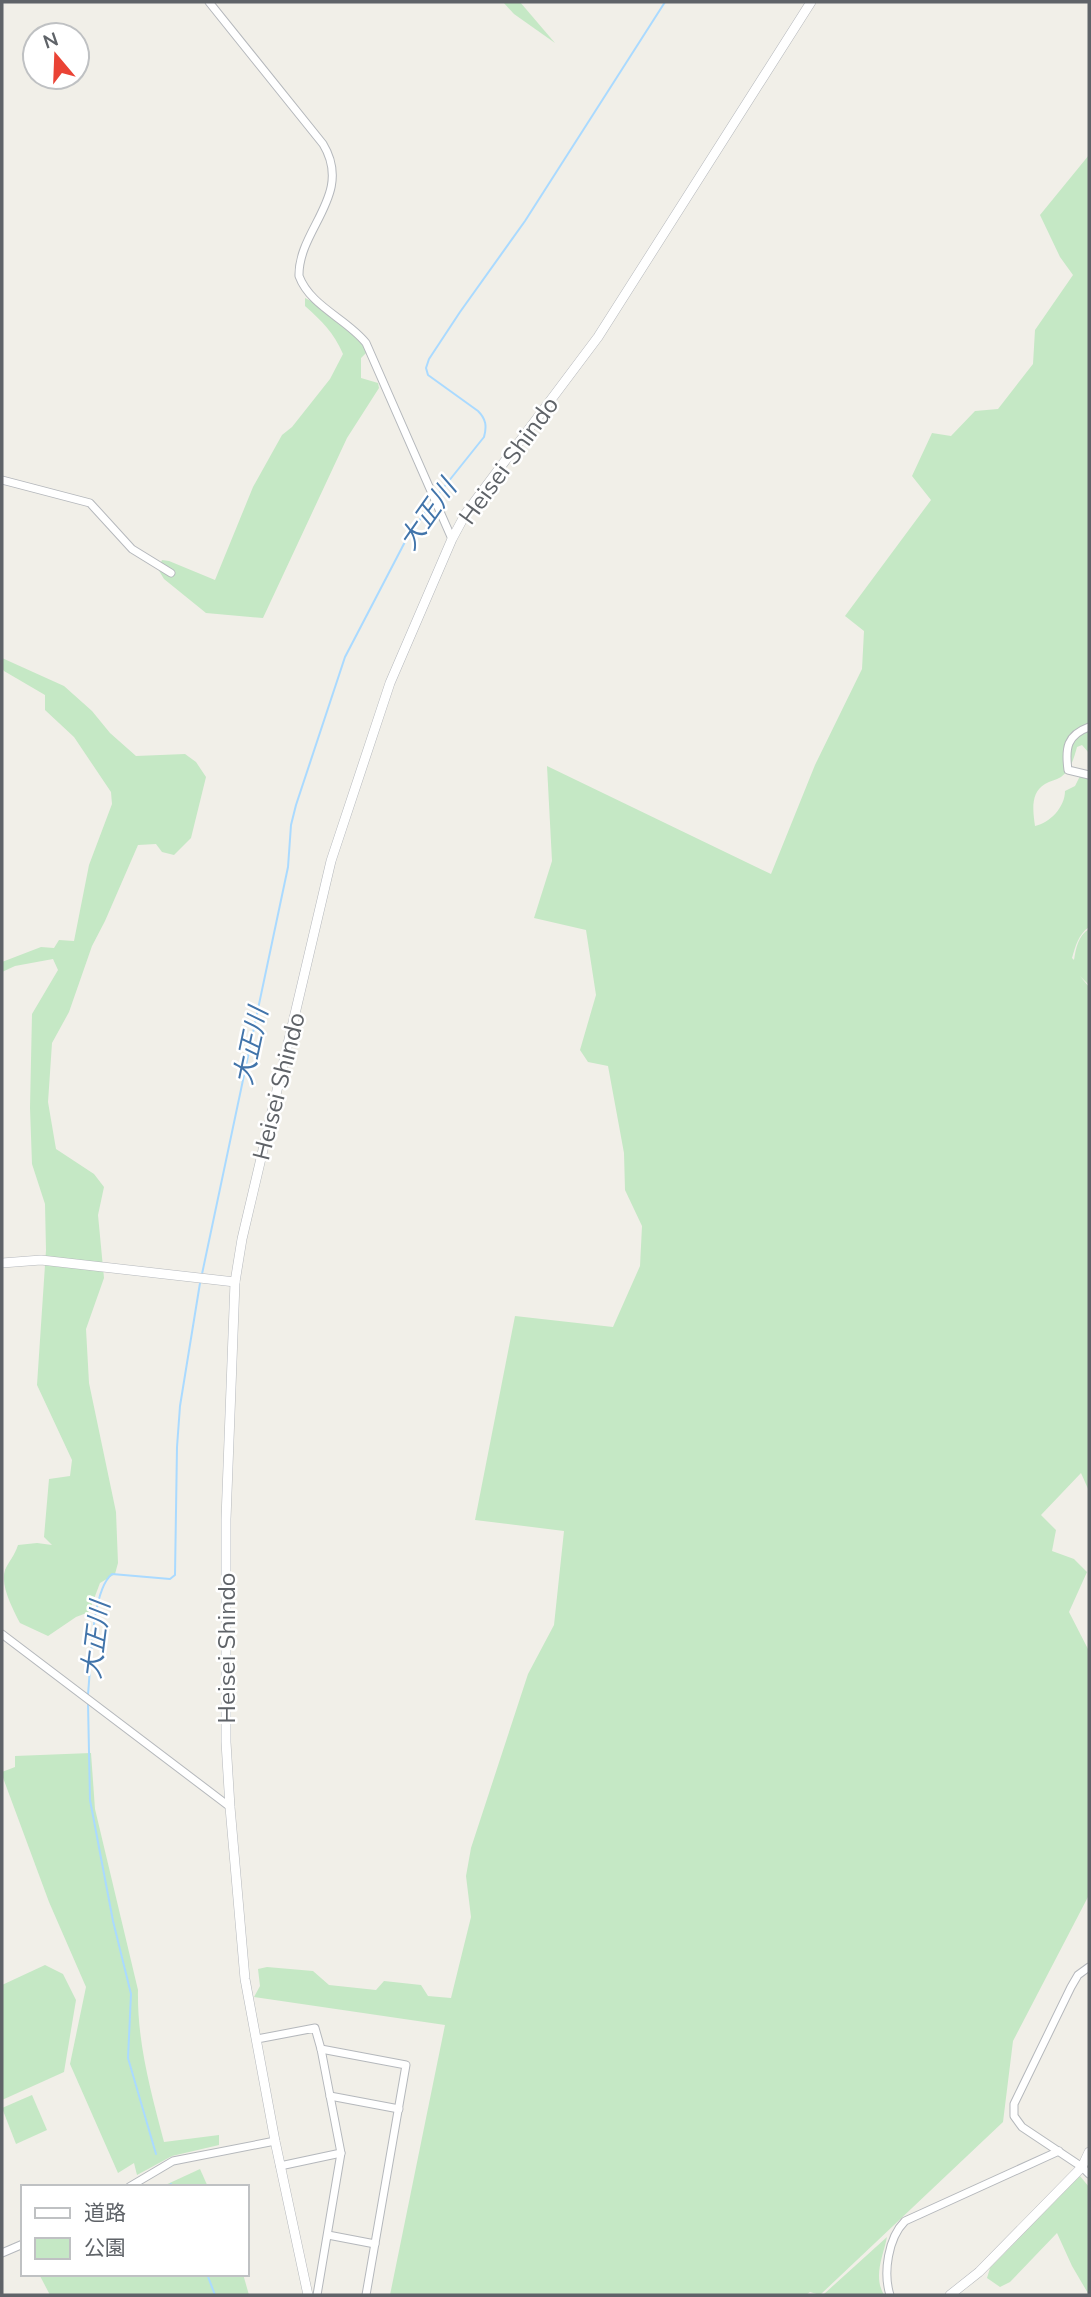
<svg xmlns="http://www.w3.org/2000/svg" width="1091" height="2297" viewBox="0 0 1091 2297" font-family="Mulish,'Noto Sans JP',sans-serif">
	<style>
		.green { fill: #c5e8c5 }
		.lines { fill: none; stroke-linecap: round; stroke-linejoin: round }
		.stream { stroke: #aadaff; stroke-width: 2 }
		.minor-casing { stroke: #b5b8bc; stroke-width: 9 }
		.tertiary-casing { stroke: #b5b8bc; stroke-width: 10 }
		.minor { stroke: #fff; stroke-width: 7 }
		.tertiary { stroke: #fff; stroke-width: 9 }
		.labels { text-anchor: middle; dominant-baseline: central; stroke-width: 5; stroke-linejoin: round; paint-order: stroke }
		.street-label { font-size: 24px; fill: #5f6368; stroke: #fff }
		.water-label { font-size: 26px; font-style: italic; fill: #4174aa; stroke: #fff }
	</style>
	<rect width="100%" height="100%" fill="#f1efe8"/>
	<g class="green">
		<polygon points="503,2 520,2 555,43 514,14"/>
		<path d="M1089,155v598l-7,-8 -5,2c-3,11 -6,23 -16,30 -5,3 -11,4 -16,7 -15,9 -12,27 -10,42 15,-3 30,-19 30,-35l10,-5 5,-10 9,3v148c-11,8 -13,18 -17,31l2,2c2,-12 4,-24 15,-31v56l-9,-9 9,11v504l-8,-18 -40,42 15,15 -4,21 22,8 13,13 -18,40 20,39v244l-76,146 -10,81 -183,173 -10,-3 -4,3h-416l55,-270 -191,-28 6,-11 -2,-17 9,-2 46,4 16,14 47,5 8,-9 37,4 7,11 23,2 20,-81 -5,-41 5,-28 57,-174 26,-49 10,-94 -89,-11 40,-204 98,11 27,-61 2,-40 -17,-36 -1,-37 -16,-87 -20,-4 -8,-12 16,-55 -10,-65 -52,-12 18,-57 -5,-95 224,108 44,-109 47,-96 2,-38 -19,-15 86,-116 -19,-24 20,-43 19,3 24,-25 23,-2 35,-45 2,-34 38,-55 -13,-18 -20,-42z"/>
		<path d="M305,298c24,12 48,31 62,54l-6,6v20l17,5 1,5 -32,50 -84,180 -57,-5 -42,-34 -6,-10 4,-9 7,1 46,19 38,-93 29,-52 10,-8 38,-48 13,-25c-9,-21 -21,-33 -38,-48z"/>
		<path d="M2,658l62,28 28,25 18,22 26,23 49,-2 11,8 10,15 -15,61 -17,17 -12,-3 -6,-8 -18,1 -33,76 -13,25 -23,66 -17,31 -4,59 8,47 38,25 10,13 -6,28 6,63 -18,51 3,54 27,129 2,51 -3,11 -15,9 -11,29 -13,5 -28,19 -28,-13c-7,-14 -20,-37 -15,-53 4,-9 10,-15 13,-25l19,-2 15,2 -8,-8 5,-58 21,-3 2,-16 -35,-75 9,-135 -1,-46 -13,-40 -2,-56 2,-94 26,-44 -5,-11 -38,7 -13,6v-10l39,-15 13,1 5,-8 15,1 15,-76 23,-61 -1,-12 -37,-55 -29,-27v-15l-41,-24 -2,-3z"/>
		<path d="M91,1753l4,56 43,181c-1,53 13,102 26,152l55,-7v10l-47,11 -35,19 -3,-12 -16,10 -48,-109 16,-77 -37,-85 -47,-127v-3l13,-5v-11z"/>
		<polygon points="45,1965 63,1974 76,2000 64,2072 2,2100 2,1985"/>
		<polygon points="32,2095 47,2130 16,2144 2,2108"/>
		<polygon points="200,2169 208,2187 161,2187"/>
		<polygon points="1080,2176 1089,2187 1089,2295 1072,2266 1057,2233 1010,2282 1000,2287 987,2278 990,2268"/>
		<path d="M887,2237c-4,20 -14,39 -3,58h-59l-1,-1z"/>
		<polygon points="39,2274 243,2274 249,2295 50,2295"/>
	</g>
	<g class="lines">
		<g class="stream">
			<path d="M436,497l48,-60c3,-11 2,-18 -6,-26l-50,-36 -2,-7 3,-9 31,-47 65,-91 140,-219"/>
			<polyline points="202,1274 288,867 291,825 296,805 345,657 407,538 433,501"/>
			<path d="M88,1694c3,-28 3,-103 24,-120l58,5 5,-4 2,-128 3,-41 20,-123"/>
			<polyline points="88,1703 90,1800 113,1921 131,1994 128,2058 156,2154"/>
			<polyline points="171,2184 172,2187"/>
			<polyline points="207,2274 215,2295"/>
		</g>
		<g class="minor-casing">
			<g id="minor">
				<path d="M209,2l114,142c31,51 -25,85 -24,132 11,30 48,43 67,67l86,196"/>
				<polyline points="2,480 90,503 132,549 171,573"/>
				<path d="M1089,727c-22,8 -24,21 -21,43l21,5"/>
				<polyline points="2,1634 230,1807"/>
				<polyline points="1089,1967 1078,1975 1071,1987 1014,2104 1014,2116 1022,2127 1082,2167 1089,2174"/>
				<polyline points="257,2039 315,2028 321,2049 341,2153 317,2295"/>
				<polyline points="321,2049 406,2065 366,2295"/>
				<polyline points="330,2096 399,2109"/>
				<polyline points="280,2166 341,2153"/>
				<polyline points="129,2187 173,2161 275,2141"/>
				<polyline points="328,2235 375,2244"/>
				<polyline points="2,2253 23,2244"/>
				<path d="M890,2295c-7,-22 -2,-57 15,-74l154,-70"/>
			</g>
		</g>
		<g class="tertiary-casing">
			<g id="tertiary">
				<polyline points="2,1263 41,1260 235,1282"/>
				<polyline points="308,2295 275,2141 245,1979 230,1807 226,1742 226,1519 235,1282 242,1239 331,861 390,683 452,539 466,513 598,337 811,2"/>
				<polyline points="950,2295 979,2272 1082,2167 1089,2152"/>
			</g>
		</g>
		<use href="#minor" class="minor"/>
		<use href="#tertiary" class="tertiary"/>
	</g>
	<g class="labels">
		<g class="street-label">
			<text transform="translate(508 460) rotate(-54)">Heisei Shindo</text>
			<text transform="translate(278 1086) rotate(-76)">Heisei Shindo</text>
			<text transform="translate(226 1648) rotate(-90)">Heisei Shindo</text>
		</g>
		<g class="water-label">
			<text transform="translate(427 514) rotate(-55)">大正川</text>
			<text transform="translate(250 1046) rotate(-78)">大正川</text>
			<text transform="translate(95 1640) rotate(-83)">大正川</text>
		</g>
	</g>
	<rect width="1091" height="2297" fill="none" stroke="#5f6368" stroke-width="7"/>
	<rect x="21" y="2185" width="228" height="91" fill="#ffffff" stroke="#bfc1c3" stroke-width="2"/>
	<rect x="35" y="2208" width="35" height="10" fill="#ffffff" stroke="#bfc1c3" stroke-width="2"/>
	<text x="84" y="2220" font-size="21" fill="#5f6368">道路</text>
	<rect x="35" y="2238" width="35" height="21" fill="#c5e8c5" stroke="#bfc1c3" stroke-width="2"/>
	<text x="84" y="2255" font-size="21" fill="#5f6368">公園</text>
	<g transform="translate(56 56) rotate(341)"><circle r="33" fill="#ffffff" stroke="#bfc1c3" stroke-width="2"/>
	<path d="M0-5L12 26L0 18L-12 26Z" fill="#ea4335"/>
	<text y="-10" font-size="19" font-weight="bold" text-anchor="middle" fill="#5f6368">N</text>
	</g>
</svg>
